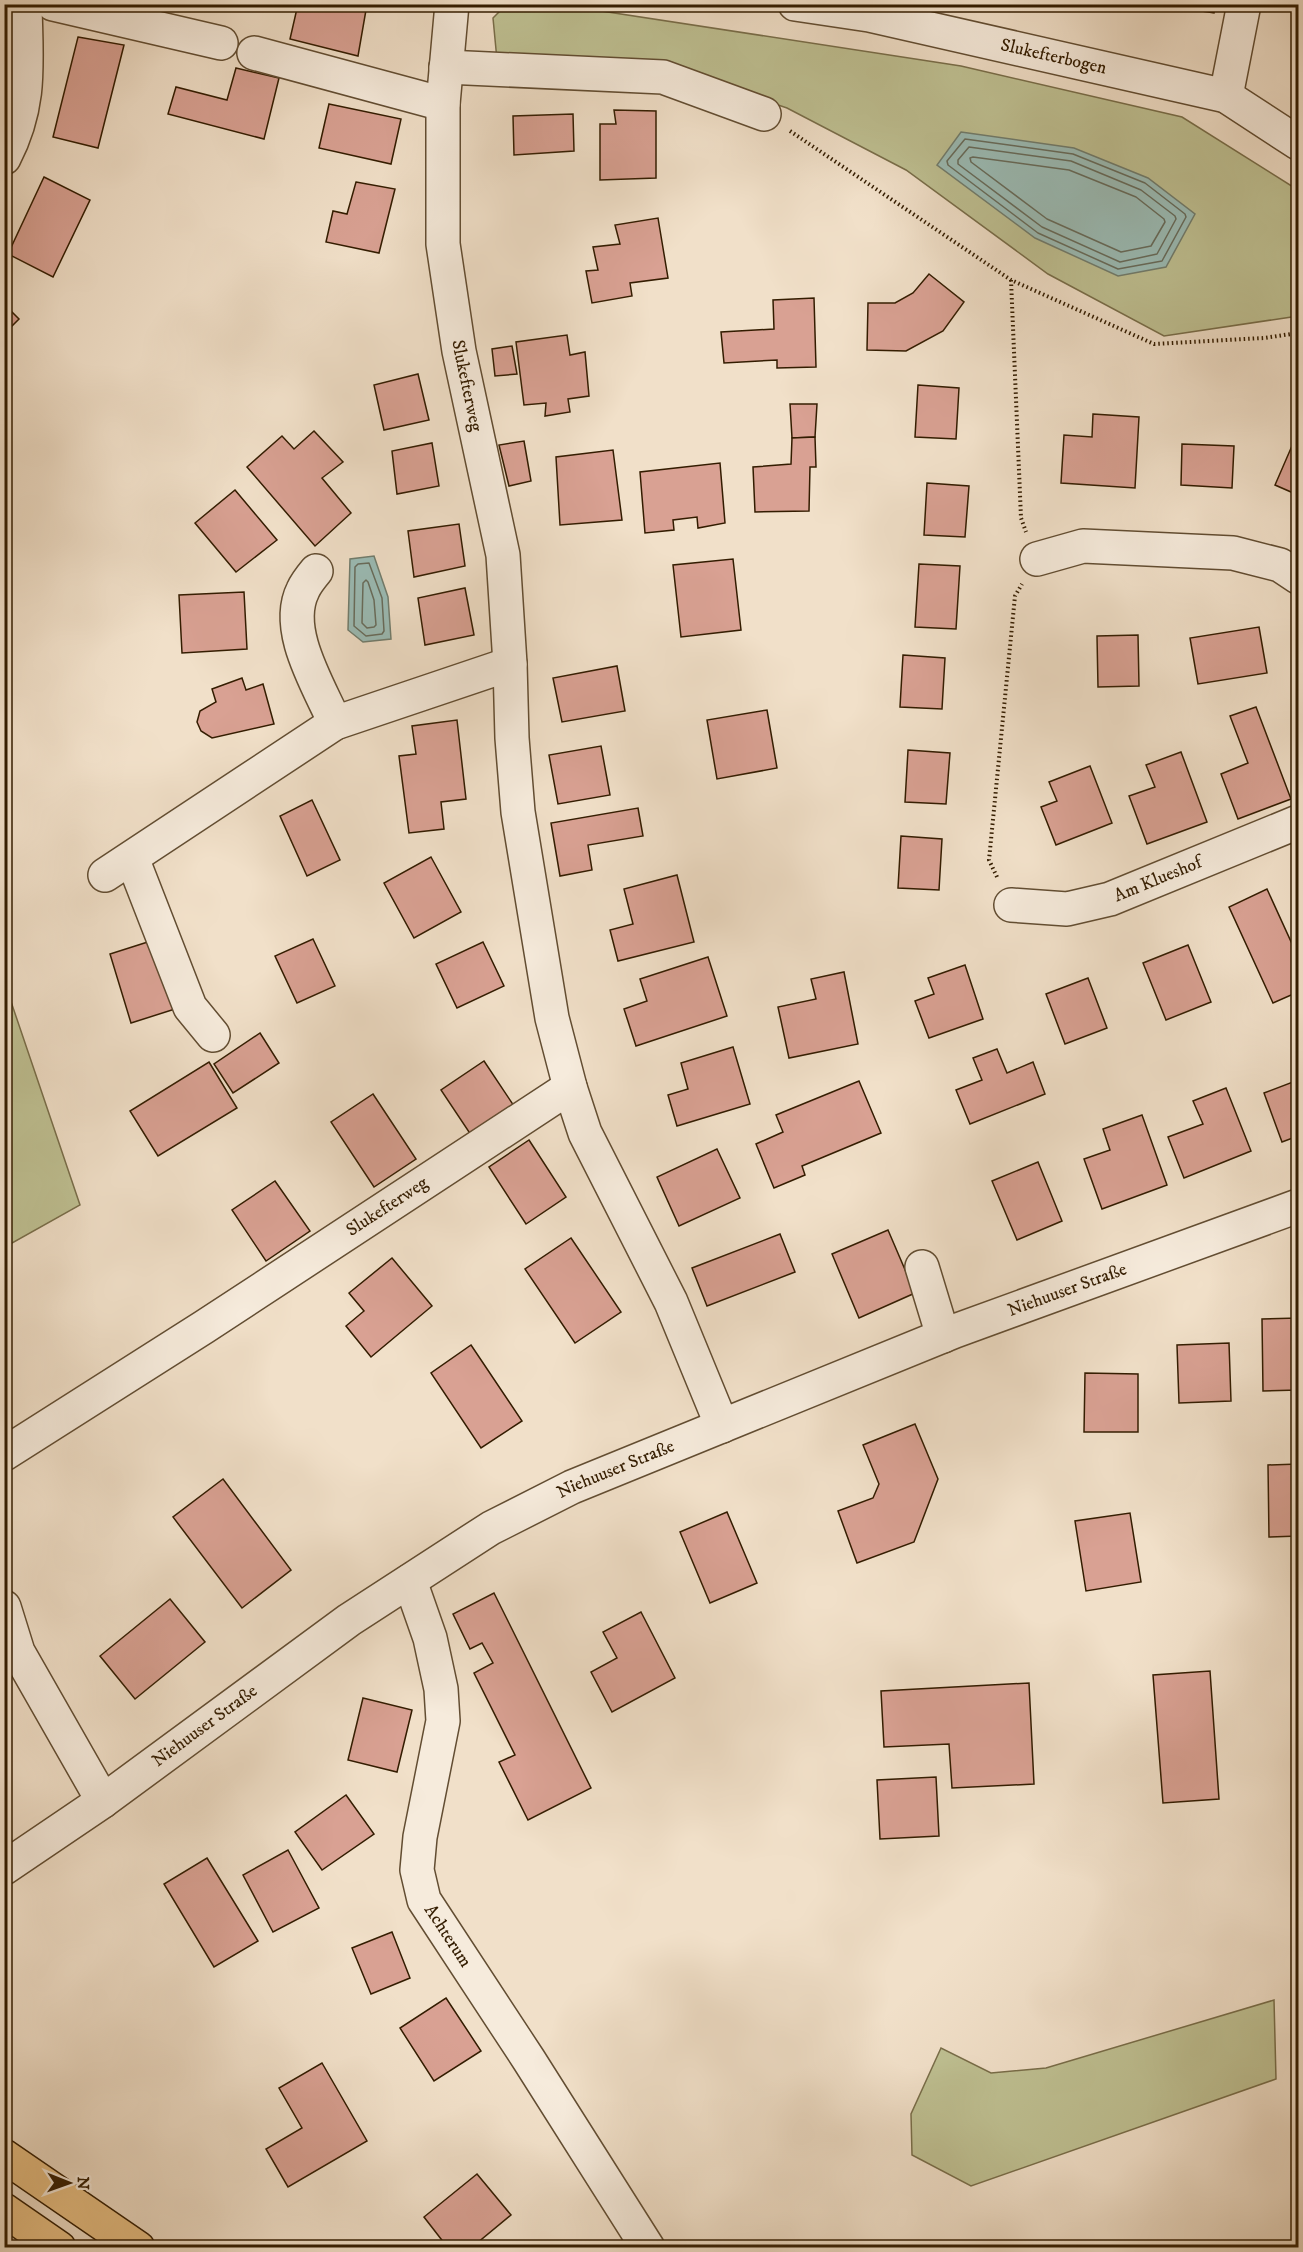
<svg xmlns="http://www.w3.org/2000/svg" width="1303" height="2252" viewBox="0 0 1303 2252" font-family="'IM FELL DW Pica',serif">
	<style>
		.green { fill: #bfc193; stroke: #796e4a; stroke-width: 1.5 }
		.water { fill: #9bbdb7; stroke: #717d6e; stroke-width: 1.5 }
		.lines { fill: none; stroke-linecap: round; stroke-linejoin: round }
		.shore { stroke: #676c5c; stroke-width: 1.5 }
		.building { fill: #d9a193; stroke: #331c00; stroke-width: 1.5 }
		.minor-casing { stroke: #624d32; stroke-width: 36 }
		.highway-casing { stroke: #331c00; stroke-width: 36 }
		.path { stroke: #331c00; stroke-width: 4; stroke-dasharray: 1.5 3; stroke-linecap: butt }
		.minor { stroke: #f6ebdc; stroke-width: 33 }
		.highway { stroke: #e8c084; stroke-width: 33 }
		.labels { text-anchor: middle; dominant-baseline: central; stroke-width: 4.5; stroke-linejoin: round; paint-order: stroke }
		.street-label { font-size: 18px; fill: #331c00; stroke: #f6ebdc }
	</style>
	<rect width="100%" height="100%" fill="#f1e0c9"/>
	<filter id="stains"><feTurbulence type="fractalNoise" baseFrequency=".00333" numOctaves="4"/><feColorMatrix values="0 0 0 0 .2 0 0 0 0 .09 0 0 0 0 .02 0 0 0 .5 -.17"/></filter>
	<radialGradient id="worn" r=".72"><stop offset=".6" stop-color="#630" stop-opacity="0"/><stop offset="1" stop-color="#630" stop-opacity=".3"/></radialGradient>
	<g class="green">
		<polygon points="506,5 562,5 961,66 1182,117 1298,190 1298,316 1164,336 1048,274 906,170 787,108 664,66 497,60 493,18"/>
		<polygon points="4,981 80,1205 5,1247 4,1247"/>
		<polygon points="1274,2000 1276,2079 971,2186 912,2155 911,2114 941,2048 991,2073 1046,2068"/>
	</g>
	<g class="water">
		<polygon points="961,132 1074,148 1148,178 1195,214 1166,267 1118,276 1035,238 937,165"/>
		<polygon points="374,556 388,597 391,639 363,642 348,630 350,559"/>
	</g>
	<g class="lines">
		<g class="shore">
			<polygon points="965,139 1073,154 1145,183 1185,214 1186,217 1162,261 1118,269 1038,233 948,165 947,161"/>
			<polygon points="969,147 1071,161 1141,190 1175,216 1176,219 1157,254 1120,262 1042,227 958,164 958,160"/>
			<polygon points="973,157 1069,170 1136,197 1164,219 1165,222 1151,246 1121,252 1047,219 971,162 970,158"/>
			<polygon points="369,563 382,598 384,631 382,634 366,636 354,626 355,567 358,564"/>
			<polygon points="366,580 368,582 374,600 376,625 374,627 367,628 362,623 363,583"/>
		</g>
	</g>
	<g class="building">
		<polygon points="298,4 347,4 366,10 358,56 290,39"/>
		<polygon points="1155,4 1215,4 1214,13"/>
		<polygon points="78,37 124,45 98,148 53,137"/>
		<polygon points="236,68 279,78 264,139 168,114 176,87 227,100"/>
		<polygon points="329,104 401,119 391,164 319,148"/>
		<polygon points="614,110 656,111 656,178 600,180 600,124 616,124"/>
		<polygon points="573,114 574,151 514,155 513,116"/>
		<polygon points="44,177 90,200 53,277 8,254"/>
		<polygon points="356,182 395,189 379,253 326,242 333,211 347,214"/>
		<polygon points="658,218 668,278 630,283 632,296 592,303 586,271 598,270 593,247 620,244 615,225"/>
		<polygon points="929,274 964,302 943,331 906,351 867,350 868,303 895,303 913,293"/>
		<polygon points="814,298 816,367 777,368 777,360 724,363 721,332 774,329 773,300"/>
		<polygon points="4,304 19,319 4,334"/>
		<polygon points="567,335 570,355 585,352 589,396 568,399 570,412 545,416 546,403 524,405 516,342"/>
		<polygon points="512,346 517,374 495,376 492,349"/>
		<polygon points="418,374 429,420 384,430 374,385"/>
		<polygon points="918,385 959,388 956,439 915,437"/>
		<polygon points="790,404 817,404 815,437 792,438"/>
		<polygon points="1093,414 1139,417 1135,488 1061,483 1064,435 1092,437"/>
		<polygon points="314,431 343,462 322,478 351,513 315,546 247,467 282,436 294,449"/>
		<polygon points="1298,432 1298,495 1275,485"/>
		<polygon points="815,437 816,467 810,467 809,511 755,512 753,467 791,464 792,438"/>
		<polygon points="524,441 531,481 509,486 499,445"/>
		<polygon points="432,443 439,486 397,494 392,451"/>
		<polygon points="1182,444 1234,446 1232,488 1181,485"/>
		<polygon points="613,450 622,520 560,525 556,457"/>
		<polygon points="720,463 725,523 698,528 697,517 673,520 674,530 645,533 640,472"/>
		<polygon points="927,483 969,486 965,537 924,535"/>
		<polygon points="235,490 277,540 236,572 195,523"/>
		<polygon points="459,524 465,566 414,577 408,531"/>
		<polygon points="733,559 741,630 681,637 673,565"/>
		<polygon points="919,564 960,566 956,629 915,627"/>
		<polygon points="465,588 474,635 425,645 418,598"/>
		<polygon points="244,592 247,649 182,653 179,595"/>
		<polygon points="1259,627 1267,673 1198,684 1190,638"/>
		<polygon points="1138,635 1139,686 1098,687 1097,636"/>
		<polygon points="903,655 945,658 942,709 900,707"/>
		<polygon points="617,666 625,711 562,722 553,678"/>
		<polygon points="242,678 246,690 263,684 274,724 212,738 201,731 197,722 200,711 216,702 212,689"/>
		<polygon points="1256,707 1291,799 1238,819 1221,774 1248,763 1230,716"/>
		<polygon points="767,710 777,768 717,779 707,720"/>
		<polygon points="457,720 466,799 441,802 444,829 409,833 399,756 416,754 412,726"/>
		<polygon points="601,746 610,795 558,804 549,755"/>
		<polygon points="908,750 950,753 946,804 905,802"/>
		<polygon points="1181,752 1207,822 1147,844 1129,796 1155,787 1146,765"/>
		<polygon points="1090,766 1112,823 1056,845 1041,807 1057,801 1049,782"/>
		<polygon points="312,800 340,860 307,876 280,816"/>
		<polygon points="638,808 643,836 588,845 592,870 560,876 551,823"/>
		<polygon points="901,836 942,839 939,890 898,888"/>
		<polygon points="431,857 461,912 414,938 384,883"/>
		<polygon points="677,875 694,942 618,961 610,930 633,924 624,889"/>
		<polygon points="1267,889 1298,957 1298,992 1273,1003 1229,907"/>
		<polygon points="313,939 335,986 297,1003 275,956"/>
		<polygon points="154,940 175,1009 131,1023 110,954"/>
		<polygon points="483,942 504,986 457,1008 436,964"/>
		<polygon points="1188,945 1211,1002 1166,1020 1143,963"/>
		<polygon points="708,957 727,1016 636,1046 624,1009 647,1001 640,979"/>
		<polygon points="965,965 983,1019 929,1038 915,1001 934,994 928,978"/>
		<polygon points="844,972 858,1044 789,1058 778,1007 816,999 811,979"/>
		<polygon points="1088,978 1107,1028 1065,1044 1046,994"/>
		<polygon points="260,1033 279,1063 233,1093 214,1064"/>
		<polygon points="733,1047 750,1104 677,1126 668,1095 688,1089 681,1063"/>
		<polygon points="997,1049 1007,1073 1033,1062 1045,1094 970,1124 956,1090 982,1080 973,1058"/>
		<polygon points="484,1061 516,1109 473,1138 441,1090"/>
		<polygon points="209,1062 237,1108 158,1156 130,1111"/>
		<polygon points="1298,1080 1298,1136 1282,1142 1264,1093"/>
		<polygon points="859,1081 881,1133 802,1166 805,1175 774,1188 756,1144 783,1132 776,1115"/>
		<polygon points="1226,1088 1251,1151 1184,1178 1168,1137 1203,1124 1193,1101"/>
		<polygon points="373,1094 416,1159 374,1187 331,1122"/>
		<polygon points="1142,1115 1167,1185 1102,1209 1084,1159 1110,1150 1103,1129"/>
		<polygon points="529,1140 566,1197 526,1224 489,1167"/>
		<polygon points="717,1149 740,1198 679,1226 657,1177"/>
		<polygon points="1038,1162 1062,1221 1017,1240 992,1181"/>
		<polygon points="275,1181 310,1231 266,1261 232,1210"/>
		<polygon points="888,1230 915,1293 859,1318 832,1254"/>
		<polygon points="780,1234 795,1272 707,1306 692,1268"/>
		<polygon points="571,1238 621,1312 575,1343 525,1269"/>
		<polygon points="392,1258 432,1306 371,1357 346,1326 364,1311 349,1293"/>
		<polygon points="1298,1318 1298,1390 1263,1391 1262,1319"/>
		<polygon points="1229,1343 1231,1401 1179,1403 1177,1345"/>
		<polygon points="471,1345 522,1421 481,1448 431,1373"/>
		<polygon points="1085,1373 1138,1374 1138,1432 1084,1432"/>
		<polygon points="915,1424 938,1479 914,1542 857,1563 838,1511 873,1498 879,1484 863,1445"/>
		<polygon points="1298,1464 1298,1536 1269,1537 1268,1465"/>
		<polygon points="223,1479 291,1570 242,1608 173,1517"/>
		<polygon points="727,1512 757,1583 710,1603 680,1532"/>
		<polygon points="1130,1513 1141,1582 1086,1591 1075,1521"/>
		<polygon points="494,1593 591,1788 528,1820 499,1762 515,1755 474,1673 493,1663 482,1643 470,1649 453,1614"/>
		<polygon points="170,1599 205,1642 135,1699 100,1656"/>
		<polygon points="641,1612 675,1678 612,1712 591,1672 617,1658 603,1632"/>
		<polygon points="1210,1671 1219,1799 1163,1803 1153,1675"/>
		<polygon points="1029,1683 1034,1784 952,1788 949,1744 884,1747 881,1691"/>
		<polygon points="363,1698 412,1710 397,1772 348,1760"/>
		<polygon points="936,1777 939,1836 880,1839 877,1780"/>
		<polygon points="346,1795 374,1834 322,1870 295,1832"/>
		<polygon points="288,1850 319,1908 273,1932 243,1875"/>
		<polygon points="207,1858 258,1941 214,1967 164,1884"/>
		<polygon points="392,1932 410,1978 371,1994 352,1948"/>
		<polygon points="446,1998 481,2051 434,2081 400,2028"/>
		<polygon points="322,2063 367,2141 288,2187 266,2149 302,2128 279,2088"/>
		<polygon points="477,2174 511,2215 471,2248 448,2248 424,2217"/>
	</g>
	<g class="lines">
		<g class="minor-casing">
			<g id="minor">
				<polyline points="53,4 221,43"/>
				<path id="s1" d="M452,4l-9,100v140l16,107 44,204 7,109 2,74 6,74 34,206 18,69 15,46 86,169 51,124"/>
				<path id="s2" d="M795,4l74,11 357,81 72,47"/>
				<polyline points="254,53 443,104"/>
				<polyline points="446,67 663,77 764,114"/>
				<polyline points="1226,96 1244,4"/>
				<path d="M4,158c28,-54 22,-95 21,-154"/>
				<polyline points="1037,559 1083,546 1233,553 1280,565 1298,577"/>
				<path d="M316,571c-5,6 -10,12 -13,19 -20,40 16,96 32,133"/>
				<polyline points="132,858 190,1007 213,1035"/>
				<polyline points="105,875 335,723 510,664"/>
				<path id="s3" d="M1011,905l56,4 43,-10 188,-77"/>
				<polyline points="922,1267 943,1336"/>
				<path id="s4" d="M4,1454l200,-127 366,-240"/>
				<path id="s5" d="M410,1581l20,57 11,51 2,32 -23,116 -3,33 7,30 105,160 119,188"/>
				<polyline points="4,1607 18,1652 103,1801"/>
				<path id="s6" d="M4,1868l99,-67 246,-181 142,-92 81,-41 383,-156 343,-125"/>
			</g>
		</g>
		<g class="highway-casing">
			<g id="highway">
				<polyline points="4,2156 138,2248"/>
				<polyline points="4,2210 59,2248"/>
			</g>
		</g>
		<g class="path">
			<polyline points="790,131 1011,280 1154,344 1264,338 1298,333"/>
			<polyline points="1011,280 1021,518 1026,532"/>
			<polyline points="997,877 989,860 1015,596 1022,584"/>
		</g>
		<use href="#minor" class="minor"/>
		<use href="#highway" class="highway"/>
	</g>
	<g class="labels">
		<g class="street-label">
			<text stroke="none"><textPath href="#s2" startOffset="264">Slukefterbogen</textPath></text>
			<text stroke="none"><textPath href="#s1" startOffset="384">Slukefterweg</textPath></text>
			<text stroke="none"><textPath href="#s3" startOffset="152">Am Klueshof</textPath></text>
			<text stroke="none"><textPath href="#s4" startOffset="456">Slukefterweg</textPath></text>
			<text stroke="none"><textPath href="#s6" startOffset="1218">Niehuuser Straße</textPath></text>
			<text stroke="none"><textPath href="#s6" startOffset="732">Niehuuser Straße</textPath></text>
			<text stroke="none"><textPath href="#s6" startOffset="246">Niehuuser Straße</textPath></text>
			<text stroke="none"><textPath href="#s5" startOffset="370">Achterum</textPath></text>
		</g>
	</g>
	<rect width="1303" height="2252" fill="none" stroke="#f1e0c9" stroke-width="24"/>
	<rect x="6" y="6" width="1291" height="2240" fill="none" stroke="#331c00" stroke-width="3"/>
	<rect x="12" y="12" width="1279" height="2228" fill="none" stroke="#331c00" stroke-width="1.5"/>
	<g transform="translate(69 2183) rotate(91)" stroke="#f6ebdc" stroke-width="4.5" paint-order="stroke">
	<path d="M0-4.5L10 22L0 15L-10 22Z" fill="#331c00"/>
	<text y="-9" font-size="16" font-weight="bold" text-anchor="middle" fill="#331c00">N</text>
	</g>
	<rect width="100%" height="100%" filter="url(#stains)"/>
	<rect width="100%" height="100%" fill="url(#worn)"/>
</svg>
